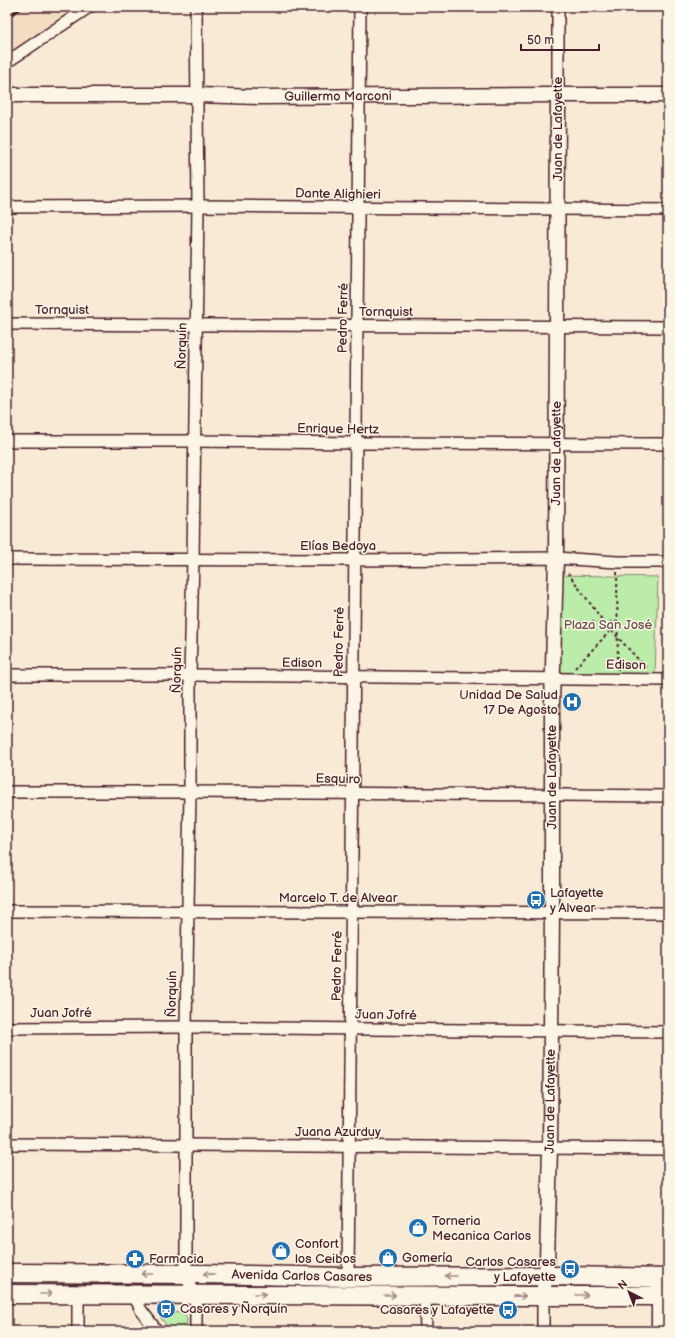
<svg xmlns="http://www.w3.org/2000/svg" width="675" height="1338" viewBox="0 0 675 1338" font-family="'Balsamiq Sans',sans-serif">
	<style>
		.built { fill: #f3ddc2 }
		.green { fill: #bcecaa; stroke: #83866a }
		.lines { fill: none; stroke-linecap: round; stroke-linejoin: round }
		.minor-casing { stroke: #4a1f2b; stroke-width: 14 }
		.tertiary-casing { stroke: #4a1f2b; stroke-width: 17 }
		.primary-casing { stroke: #4a1f2b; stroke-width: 21 }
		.path { stroke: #4a1f2b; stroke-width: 2; stroke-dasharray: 3 3; stroke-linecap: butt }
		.minor { stroke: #fcf5e5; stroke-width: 11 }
		.tertiary { stroke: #fcf5e5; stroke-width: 14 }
		.primary { stroke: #fcf5e5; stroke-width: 18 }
		.rail { stroke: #4a1f2b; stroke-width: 3 }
		.oneway { stroke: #a38a88 }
		.labels { text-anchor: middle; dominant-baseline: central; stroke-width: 3; stroke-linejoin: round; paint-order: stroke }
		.street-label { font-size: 13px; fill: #4a1f2b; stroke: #fcf5e5 }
		.park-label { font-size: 13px; fill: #66524b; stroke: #fcf5e5 }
		.poi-label { font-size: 13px; fill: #4a1f2b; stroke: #fcf5e5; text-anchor: start }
	</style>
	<rect width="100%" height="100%" fill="#f8ead5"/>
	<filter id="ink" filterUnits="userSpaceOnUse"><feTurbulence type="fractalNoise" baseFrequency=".025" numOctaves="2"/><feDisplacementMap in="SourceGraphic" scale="8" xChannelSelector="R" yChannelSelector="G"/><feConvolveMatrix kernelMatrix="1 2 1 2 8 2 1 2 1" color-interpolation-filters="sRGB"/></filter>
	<g filter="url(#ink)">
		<polygon class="built" points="7,7 78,7 7,54"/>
		<g class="green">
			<polygon points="561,575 658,577 655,676 558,674"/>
			<polygon points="161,1312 184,1313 187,1318 187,1331 170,1331 159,1315"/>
		</g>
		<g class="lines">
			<g class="minor-casing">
				<g id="minor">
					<polyline points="196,7 198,206 193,559 190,675 190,792 186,1027 186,1274 193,1294 196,1305 196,1331"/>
					<polyline points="7,62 89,7"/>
					<polyline points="558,95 558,7"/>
					<polyline points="7,207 198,206 668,210"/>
					<polyline points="7,324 668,327"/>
					<polyline points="7,441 194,441 356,443 668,444"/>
					<polyline points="7,559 355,560 556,558 617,562 668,562"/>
					<polyline points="7,675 190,675 668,680"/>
					<polyline points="7,792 190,792 668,796"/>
					<polyline points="7,911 668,913"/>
					<polyline points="7,1028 186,1027 668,1032"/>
					<polyline points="7,1144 186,1145 668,1149"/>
					<polyline points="348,1277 360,7"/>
					<polyline points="78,1293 78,1331"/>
					<polyline points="133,1293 141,1310 157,1331"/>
					<polyline points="425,1295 426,1331"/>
					<polyline points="543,1296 543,1331"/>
				</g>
			</g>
			<g class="tertiary-casing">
				<g id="tertiary">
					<path id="s1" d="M7,95h190l62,2 299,-2h110"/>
					<polyline points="659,1285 659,1331"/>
					<path id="s2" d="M543,1296l4,-35 3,-114 2,-234v-210l4,-145 2,-463"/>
				</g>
			</g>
			<g class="primary-casing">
				<g id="primary">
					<path id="s3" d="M7,1273l196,1 145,3 219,-1 101,2"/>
					<polyline points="7,1294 505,1296 668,1296"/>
				</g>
			</g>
			<g class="path">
				<polyline points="617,572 618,670"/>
				<polyline points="568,573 603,621 648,670"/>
				<polyline points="567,622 617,622"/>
				<polyline points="575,668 611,630"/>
			</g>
			<use href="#minor" class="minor"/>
			<use href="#tertiary" class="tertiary"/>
			<use href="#primary" class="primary"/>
			<polyline class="rail" points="7,17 23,7"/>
		</g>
		<defs><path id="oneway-shaft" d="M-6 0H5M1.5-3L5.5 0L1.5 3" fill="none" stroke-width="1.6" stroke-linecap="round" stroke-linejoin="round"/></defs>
		<g class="oneway">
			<use href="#oneway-shaft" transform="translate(147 1274) rotate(-180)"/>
			<use href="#oneway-shaft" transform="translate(209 1274) rotate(-179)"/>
			<use href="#oneway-shaft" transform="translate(451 1276) rotate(180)"/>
			<use href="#oneway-shaft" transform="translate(46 1294)"/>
			<use href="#oneway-shaft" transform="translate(260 1294)"/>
			<use href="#oneway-shaft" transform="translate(390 1295)"/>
			<use href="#oneway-shaft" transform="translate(582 1295)"/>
			<use href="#oneway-shaft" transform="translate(520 1296) rotate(-1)"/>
		</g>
	</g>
	<defs>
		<g id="hospital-disc" transform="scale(1)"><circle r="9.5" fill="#1f6fb2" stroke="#fcf5e5"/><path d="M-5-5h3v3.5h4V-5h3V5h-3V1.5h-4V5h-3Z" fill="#fff"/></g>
		<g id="bus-disc" transform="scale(1)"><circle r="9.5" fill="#1f6fb2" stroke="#fcf5e5"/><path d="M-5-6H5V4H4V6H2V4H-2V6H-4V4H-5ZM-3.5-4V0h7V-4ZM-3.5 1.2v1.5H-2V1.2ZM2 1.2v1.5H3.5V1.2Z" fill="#fff"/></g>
		<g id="shop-disc" transform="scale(1)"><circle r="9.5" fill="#1f6fb2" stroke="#fcf5e5"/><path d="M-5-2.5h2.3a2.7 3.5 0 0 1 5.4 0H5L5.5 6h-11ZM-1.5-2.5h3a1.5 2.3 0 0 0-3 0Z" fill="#fff"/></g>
		<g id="pharmacy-disc" transform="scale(1)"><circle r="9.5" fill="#1f6fb2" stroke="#fcf5e5"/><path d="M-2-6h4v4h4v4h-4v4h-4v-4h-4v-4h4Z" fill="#fff"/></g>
	</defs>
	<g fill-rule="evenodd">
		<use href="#hospital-disc" x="572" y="702"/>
		<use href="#bus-disc" x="536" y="900"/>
		<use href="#shop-disc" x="418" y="1228"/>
		<use href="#shop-disc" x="281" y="1251"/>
		<use href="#shop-disc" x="388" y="1258"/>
		<use href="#pharmacy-disc" x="135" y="1259"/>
		<use href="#bus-disc" x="570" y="1269"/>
		<use href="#bus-disc" x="166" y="1309"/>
		<use href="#bus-disc" x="508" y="1310"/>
	</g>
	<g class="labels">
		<g class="street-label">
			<text stroke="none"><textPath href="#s1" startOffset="331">Guillermo Marconi</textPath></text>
			<text transform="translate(558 129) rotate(-90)">Juan de Lafayette</text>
			<text transform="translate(338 194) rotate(1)">Dante Alighieri</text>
			<text x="62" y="310">Tornquist</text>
			<text x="386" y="312">Tornquist</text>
			<text transform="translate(343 318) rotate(-89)">Pedro Ferré</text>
			<text transform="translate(182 346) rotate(-89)">Ñorquín</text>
			<text transform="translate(338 429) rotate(1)">Enrique Hertz</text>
			<text stroke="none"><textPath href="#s2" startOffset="843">Juan de Lafayette</textPath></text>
			<text x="338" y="546">Elías Bedoya</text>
			<text transform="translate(339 642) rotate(-89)">Pedro Ferré</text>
			<text transform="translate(302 663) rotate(1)">Edison</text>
			<text transform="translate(626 665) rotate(1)">Edison</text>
			<text transform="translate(177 670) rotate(-89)">Ñorquín</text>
			<text transform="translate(552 777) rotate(-90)">Juan de Lafayette</text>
			<text transform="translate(338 779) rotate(1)">Esquiro</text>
			<text x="338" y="898">Marcelo T. de Alvear</text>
			<text transform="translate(337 966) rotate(-89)">Pedro Ferré</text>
			<text transform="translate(172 994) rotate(-89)">Ñorquín</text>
			<text x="61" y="1013">Juan Jofré</text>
			<text transform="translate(386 1015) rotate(1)">Juan Jofré</text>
			<text stroke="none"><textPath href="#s2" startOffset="195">Juan de Lafayette</textPath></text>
			<text x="338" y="1132">Juana Azurduy</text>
			<text stroke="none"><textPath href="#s3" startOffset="295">Avenida Carlos Casares</textPath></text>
		</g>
		<g class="park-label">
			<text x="608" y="625">Plaza San José</text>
		</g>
		<g class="poi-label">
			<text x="558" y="695" text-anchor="end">Unidad De Salud<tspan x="558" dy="15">17 De Agosto</tspan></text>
			<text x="550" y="893">Lafayette<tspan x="550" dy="15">y Alvear</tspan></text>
			<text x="432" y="1221">Torneria<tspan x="432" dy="15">Mecanica Carlos</tspan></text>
			<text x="295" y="1244">Confort<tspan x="295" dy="15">los Ceibos</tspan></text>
			<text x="402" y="1258">Gomería</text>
			<text x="149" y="1259">Farmacia</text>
			<text x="556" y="1262" text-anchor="end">Carlos Casares<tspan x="556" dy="15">y Lafayette</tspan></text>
			<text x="180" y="1309">Casares y Ñorquín</text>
			<text x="494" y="1310" text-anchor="end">Casares y Lafayette</text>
		</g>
	</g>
	<rect width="675" height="1338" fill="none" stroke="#fcf5e5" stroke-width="24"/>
	<rect x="12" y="12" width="651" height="1314" fill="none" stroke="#4a1f2b" stroke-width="1.5" filter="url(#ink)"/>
	<g transform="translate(629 1292) rotate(318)" stroke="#fcf5e5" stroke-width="3" paint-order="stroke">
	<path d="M0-3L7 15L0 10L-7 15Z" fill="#4a1f2b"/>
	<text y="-6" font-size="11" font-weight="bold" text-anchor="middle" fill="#4a1f2b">N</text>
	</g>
	<path d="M521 44v6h78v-6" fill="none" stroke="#4a1f2b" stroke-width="2"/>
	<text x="527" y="44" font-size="12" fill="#4a1f2b" stroke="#fcf5e5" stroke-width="3" paint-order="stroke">50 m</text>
</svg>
